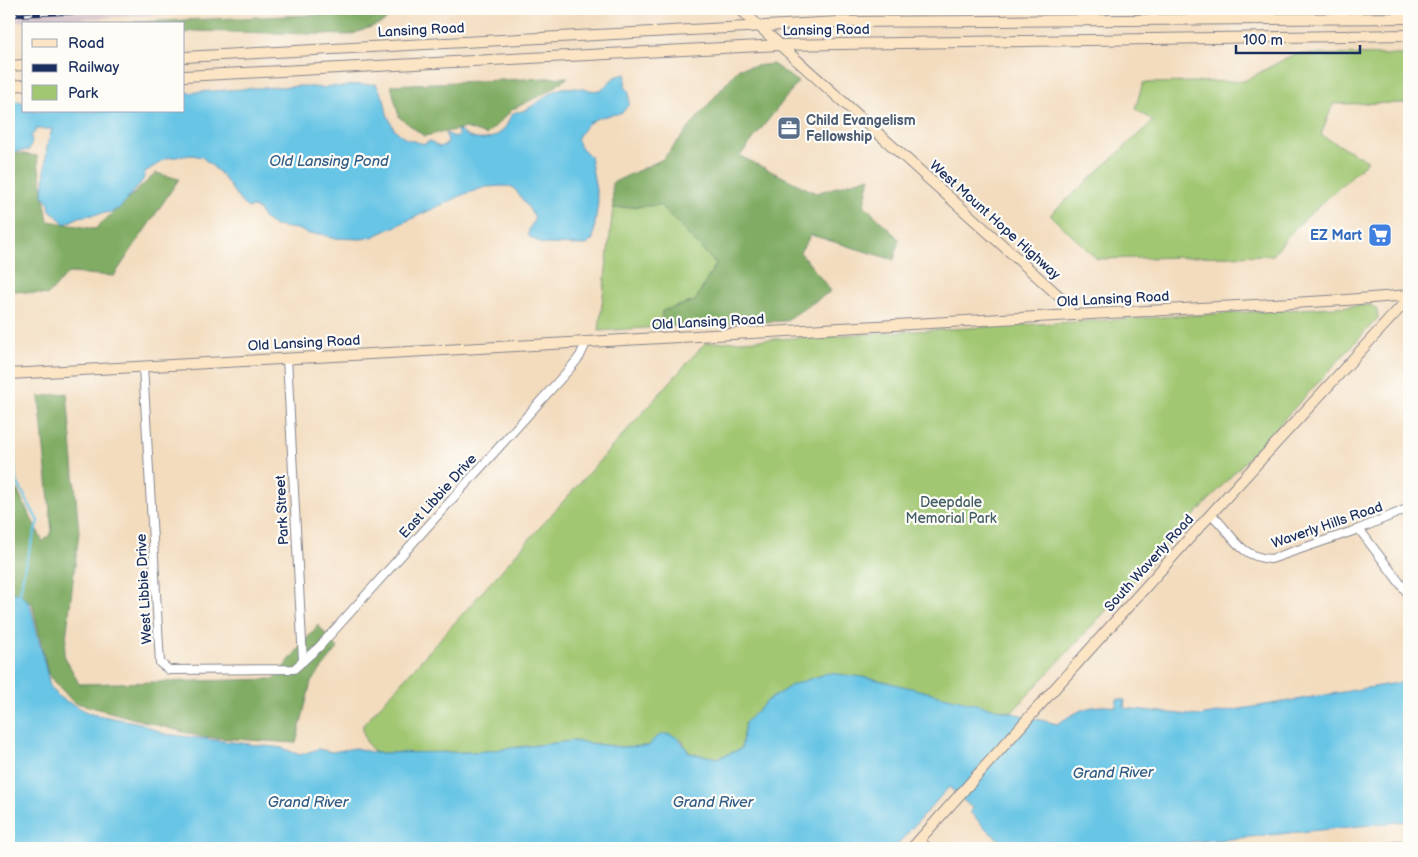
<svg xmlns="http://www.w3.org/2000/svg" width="1418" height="857" viewBox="0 0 1418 857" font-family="'Balsamiq Sans',sans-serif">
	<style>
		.industrial { fill: #d2bec4 }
		.green { fill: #a1c772; stroke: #5e7b68 }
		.forest { fill: #80ac64; stroke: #4e6e61 }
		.water { fill: #67c5e5; stroke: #417aa2 }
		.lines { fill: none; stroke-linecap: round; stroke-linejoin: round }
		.stream { stroke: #67c5e5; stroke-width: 2.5 }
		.street-casing { stroke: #87868e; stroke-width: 10 }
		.secondary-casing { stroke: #87868e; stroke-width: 12 }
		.street { stroke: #fff; stroke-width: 8 }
		.secondary { stroke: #fce5c4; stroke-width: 10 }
		.rail-casing { stroke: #1b2f5e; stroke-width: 4.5 }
		.rail { stroke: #fdfcf7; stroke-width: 2.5; stroke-dasharray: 8; stroke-linecap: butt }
		.labels { text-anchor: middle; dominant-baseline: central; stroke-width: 4.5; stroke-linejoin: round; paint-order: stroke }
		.street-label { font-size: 14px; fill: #1b2f5e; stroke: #fdfcf7 }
		.service-label { font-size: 14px; font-weight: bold; fill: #4e5e75; stroke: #fdfcf7; text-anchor: start }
		.shop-label { font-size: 14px; font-weight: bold; fill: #366cbe; stroke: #fdfcf7; text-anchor: end }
		.park-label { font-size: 14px; fill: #435d64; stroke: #fdfcf7 }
		.water-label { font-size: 15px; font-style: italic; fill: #325c86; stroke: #fdfcf7 }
	</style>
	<rect width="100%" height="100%" fill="#fdfcf7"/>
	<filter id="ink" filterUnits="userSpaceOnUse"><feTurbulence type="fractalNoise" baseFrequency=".02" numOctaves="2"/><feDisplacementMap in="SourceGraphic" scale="10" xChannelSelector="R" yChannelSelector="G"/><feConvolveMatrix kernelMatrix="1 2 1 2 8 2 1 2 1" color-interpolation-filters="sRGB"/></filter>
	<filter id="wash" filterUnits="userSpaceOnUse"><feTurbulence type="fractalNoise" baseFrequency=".0096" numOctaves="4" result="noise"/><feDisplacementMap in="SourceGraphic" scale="20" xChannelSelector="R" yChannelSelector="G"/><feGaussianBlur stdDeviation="1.12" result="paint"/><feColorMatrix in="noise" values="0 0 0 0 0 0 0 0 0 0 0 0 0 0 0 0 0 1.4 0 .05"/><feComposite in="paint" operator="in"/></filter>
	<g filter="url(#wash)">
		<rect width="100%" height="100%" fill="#f3dcbe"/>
		<polygon class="industrial" points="9,9 292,9 9,22"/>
		<g class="green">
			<polygon points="1294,54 1409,55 1409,103 1333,104 1321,135 1368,161 1293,230 1273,255 1097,259 1050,215 1153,121 1135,109 1143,83 1244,81"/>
			<polygon points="660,205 716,264 695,301 662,311 661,327 599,331 613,208"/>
			<path d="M1371,305l6,5 1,8 -366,394 -25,-5 -242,16 -4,26 -23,9 -29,-5 -7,-13 -25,-3 -8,9 -29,1 -48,-6 -95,11 -102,1c-8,-9 -13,-16 -12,-28l342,-382z"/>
		</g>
		<g class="forest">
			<polygon points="392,12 384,22 350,35 192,31 184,34 184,24 135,24 134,22"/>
			<polygon points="773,64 798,82 740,156 816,193 870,177 864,205 899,239 894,260 811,235 800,252 831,291 785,321 661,327 662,311 695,301 716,264 660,205 613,208 612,183 663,159 739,68"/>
			<polygon points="568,77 551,90 513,109 486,135 466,128 424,136 399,117 391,85"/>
			<polygon points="9,152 37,156 48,221 95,229 156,173 179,179 114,276 68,273 48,295 9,290"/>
			<polygon points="67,393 79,532 64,655 79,684 274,679 318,625 338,648 311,682 296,743 202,737 73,702 48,674 32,603 9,597 9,474 43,542 52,532 39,397"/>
		</g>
		<g class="water">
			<path d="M626,74l-1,12 4,6v12l-7,9c-23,4 -34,4 -45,27l2,5 11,11 8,46 -5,37 -6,6 -45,-1 -14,-8c0,-8 5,-12 7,-19l-18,-25 -4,-5 -9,-1 -18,1 -21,7 -93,43 -11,2 -30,-1 -9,-4h-13l-12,-5 -22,-3 -12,-8 -3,-7 -6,-4 -6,1 -7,-6 -19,-27 -20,-18 -10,-2 -25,3 -22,14 -2,8 -23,28 -9,4 -32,5 -14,7 -15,-14 -1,-6 -6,-9 4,-49 5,-17h-15l-6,7 1,6 -3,8 -14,2 -6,-2v-47l9,-2 6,2v8h160v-18l72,-5 46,-2 21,2 7,-2 13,1 7,-2 26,-1 8,15 3,15 7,15 12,10 18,5 6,-3 9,6 7,-2 2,-5 -3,-7 10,4 4,-1 -2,-5 2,-1c13,13 36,13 47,-4 3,-4 3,-10 8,-13 4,-3 3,0 8,-2 13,-4 28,-20 40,-23 13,-2 26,3 39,3 8,-9 13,-16 25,-17z"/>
			<path d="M9,593h11l10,11 20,82 10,12 31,16 49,9 24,11 118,14 18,7 18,-6 14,3 23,-4 20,5 102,-1 95,-11 48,6 29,-1c2,-3 5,-8 8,-9 15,-9 26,5 32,16l29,5 23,-9 4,-26 22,-22 25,-16 36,-12 42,5 187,46c21,-13 33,-21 59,-17l1,-8 8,1 -1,8 75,8 210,-35v140l-179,18 -116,9h-94c-24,-6 -34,-19 -50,-36l2,-4 -23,-21 -55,61h-885z"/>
		</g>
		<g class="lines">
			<polyline class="stream" points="9,407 11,413 16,480 38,521 25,565 20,593"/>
		</g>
	</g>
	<g filter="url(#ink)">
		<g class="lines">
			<g class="street-casing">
				<g id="street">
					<polyline points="287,358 303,661"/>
					<polyline points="143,366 160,663 169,670 294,669 319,647 573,365 580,356 586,343"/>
					<path d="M1211,514c22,20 27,43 60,45l88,-30 50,-21"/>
					<polyline points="1359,529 1409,595"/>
				</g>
			</g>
			<g class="secondary-casing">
				<g id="secondary">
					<polyline points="740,9 1060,297 1071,314"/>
					<polyline points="184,57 839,22 1409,18"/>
					<polyline points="9,66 24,65"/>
					<polyline points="184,76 780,45 1409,35"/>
					<polyline points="9,86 24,85"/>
					<polyline points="9,374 1346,300 1409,295"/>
					<polyline points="919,841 927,848"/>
					<polyline points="912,848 1211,514 1409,298"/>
					<polyline points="1388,848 1409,846"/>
				</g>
			</g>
			<use href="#street" class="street"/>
			<use href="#secondary" class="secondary"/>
			<g class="rail-casing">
				<polyline id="rail" points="9,15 165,9"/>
			</g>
			<use href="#rail" class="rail"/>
		</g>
	</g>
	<defs>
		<g id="office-square" transform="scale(1.25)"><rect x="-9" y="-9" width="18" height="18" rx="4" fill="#5c6f8a" stroke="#fdfcf7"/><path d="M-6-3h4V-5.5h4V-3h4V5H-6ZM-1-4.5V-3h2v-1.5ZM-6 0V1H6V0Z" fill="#fff"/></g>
		<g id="supermarket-square" transform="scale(1.25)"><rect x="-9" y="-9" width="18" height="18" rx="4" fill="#3f7fe0" stroke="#fdfcf7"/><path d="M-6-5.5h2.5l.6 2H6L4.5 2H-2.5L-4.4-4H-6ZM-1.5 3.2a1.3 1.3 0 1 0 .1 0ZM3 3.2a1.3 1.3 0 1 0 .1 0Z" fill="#fff"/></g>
	</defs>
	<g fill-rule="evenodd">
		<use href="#office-square" x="789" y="128"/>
		<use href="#supermarket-square" x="1380" y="235"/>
	</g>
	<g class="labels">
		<g class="street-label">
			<text transform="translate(421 30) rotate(-3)">Lansing Road</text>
			<text transform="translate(826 30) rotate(-1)">Lansing Road</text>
			<text transform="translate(995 220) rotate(42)">West Mount Hope Highway</text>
			<text transform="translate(1113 299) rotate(-3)">Old Lansing Road</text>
			<text transform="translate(708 322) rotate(-3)">Old Lansing Road</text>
			<text transform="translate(304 343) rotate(-3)">Old Lansing Road</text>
			<text transform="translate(438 496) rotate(-48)">East Libbie Drive</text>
			<text transform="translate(282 510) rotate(-93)">Park Street</text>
			<text transform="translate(1327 525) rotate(-19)">Waverly Hills Road</text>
			<text transform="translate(1149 563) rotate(-48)">South Waverly Road</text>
			<text transform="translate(144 589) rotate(-93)">West Libbie Drive</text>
		</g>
		<g class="service-label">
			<text x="806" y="120">Child Evangelism<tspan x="806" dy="16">Fellowship</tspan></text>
		</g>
		<g class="shop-label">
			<text x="1362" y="235">EZ Mart</text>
		</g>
		<g class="park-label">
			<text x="951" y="502">Deepdale<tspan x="951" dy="16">Memorial Park</tspan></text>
		</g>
		<g class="water-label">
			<text x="329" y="161">Old Lansing Pond</text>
			<text transform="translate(1113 773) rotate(-1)">Grand River</text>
			<text x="308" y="802">Grand River</text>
			<text x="713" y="802">Grand River</text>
		</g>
	</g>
	<rect width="1418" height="857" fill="none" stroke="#fdfcf7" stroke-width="30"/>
	<rect x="22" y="22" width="162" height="90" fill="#fdfcf7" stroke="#a3aaba"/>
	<rect x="32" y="39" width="25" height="8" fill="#fce5c4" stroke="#a3aaba"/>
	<text x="68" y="48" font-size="15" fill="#1b2f5e">Road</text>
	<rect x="32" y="64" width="25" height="8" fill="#1b2f5e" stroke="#a3aaba"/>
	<text x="68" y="72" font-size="15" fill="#1b2f5e">Railway</text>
	<rect x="32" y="85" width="25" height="15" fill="#a1c772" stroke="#a3aaba"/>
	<text x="68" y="98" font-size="15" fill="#1b2f5e">Park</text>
	<path d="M1236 45v8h124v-8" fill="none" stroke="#1b2f5e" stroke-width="2.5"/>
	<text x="1243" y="45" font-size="15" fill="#1b2f5e" stroke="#fdfcf7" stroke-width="4" paint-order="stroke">100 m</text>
</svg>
